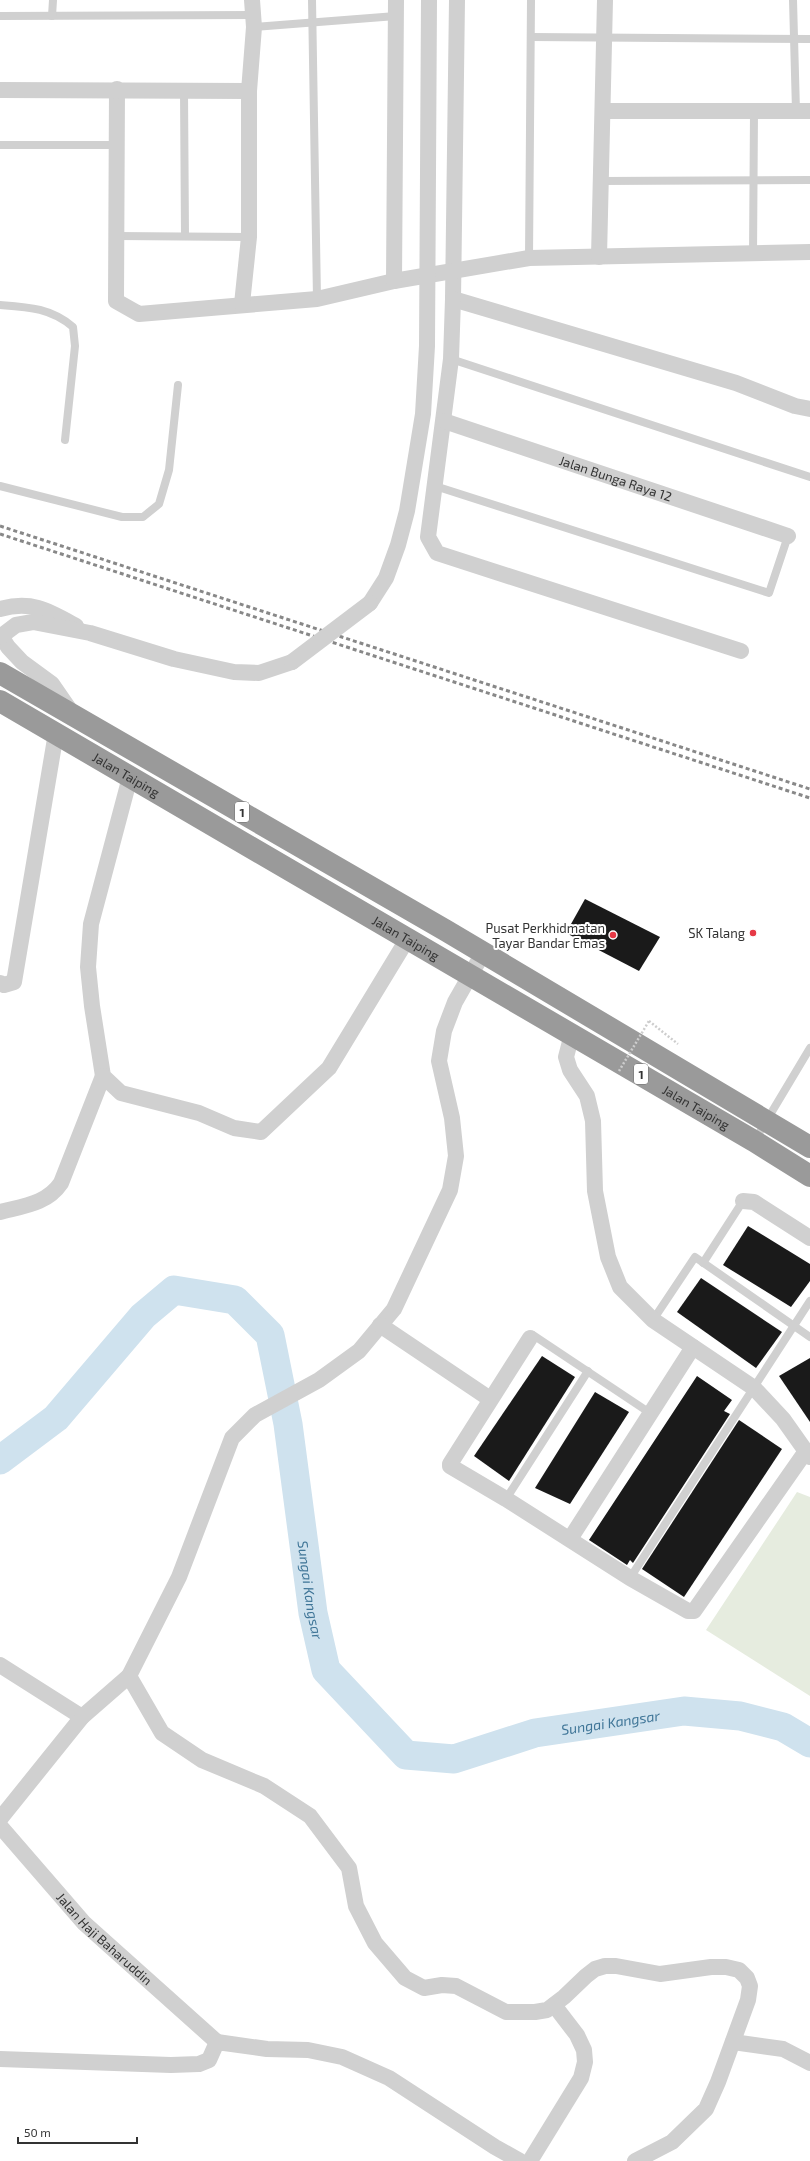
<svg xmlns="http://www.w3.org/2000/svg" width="810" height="2161" viewBox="0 0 810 2161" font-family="'Exo 2',sans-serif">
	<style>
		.green { fill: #e6ecdf }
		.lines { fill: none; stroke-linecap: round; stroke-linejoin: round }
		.river { stroke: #cfe2ee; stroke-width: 29 }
		.building { fill: #1a1a1a }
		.path { stroke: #cdcdcd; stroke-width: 2.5; stroke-dasharray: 2 2; stroke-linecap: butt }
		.lane { stroke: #d0d0d0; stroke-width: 8 }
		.street { stroke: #d0d0d0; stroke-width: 16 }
		.highway { stroke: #9a9a9a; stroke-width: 22 }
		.rail { stroke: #888; stroke-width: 3; stroke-dasharray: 4 3; stroke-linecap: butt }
		.path-bridge { stroke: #cdcdcd; stroke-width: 2.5; stroke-dasharray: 2 2; stroke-linecap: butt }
		.street-bridge { stroke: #d0d0d0; stroke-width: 16 }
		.poi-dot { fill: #e63946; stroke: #fff; stroke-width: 1.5 }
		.labels { text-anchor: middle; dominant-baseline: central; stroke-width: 4; stroke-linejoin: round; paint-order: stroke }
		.shield { fill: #fff; stroke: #707070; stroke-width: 1 }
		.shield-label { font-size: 12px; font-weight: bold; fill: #333 }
		.street-label { font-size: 13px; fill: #333; stroke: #fff }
		.poi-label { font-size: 13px; fill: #333; stroke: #fff; text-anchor: end }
		.water-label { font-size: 14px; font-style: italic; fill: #3f7597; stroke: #fff }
	</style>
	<rect width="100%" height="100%" fill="#fff"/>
	<polygon class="green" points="797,1492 810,1497 810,1696 706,1630"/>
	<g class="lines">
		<path class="river" id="s1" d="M0,1460l56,-42 87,-102 31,-26 61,10 35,35 18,89 25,189 13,57 80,85 48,4 81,-26 149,-22 56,5 43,11 27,16"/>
	</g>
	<g class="building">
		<polygon points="585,899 660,937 639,971 566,933"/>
		<polygon points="748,1226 810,1264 810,1281 791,1307 723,1265"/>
		<polygon points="701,1278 782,1332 756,1368 677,1312"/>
		<polygon points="542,1356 575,1377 509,1481 474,1456"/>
		<polygon points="810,1358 810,1422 779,1376"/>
		<polygon points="697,1376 732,1400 724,1411 730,1414 633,1563 630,1560 627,1565 589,1540"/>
		<polygon points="595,1392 629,1412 570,1504 535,1488"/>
		<polygon points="739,1420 782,1449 684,1597 642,1569"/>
	</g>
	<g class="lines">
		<polyline class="path" points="649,1021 678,1044"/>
		<g class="lane">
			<polyline points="312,0 317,299"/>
			<polyline points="793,0 796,111"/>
			<polyline points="0,16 253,15"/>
			<polyline points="52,16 53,0"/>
			<polyline points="254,27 396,16"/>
			<polyline points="531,37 810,39"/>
			<polyline points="184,91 185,236"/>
			<polyline points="0,145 118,145"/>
			<polyline points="601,181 810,180"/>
			<polyline points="117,236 249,237"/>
			<polyline points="753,255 754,112"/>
			<polyline points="529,258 531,0"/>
			<path d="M0,305c28,2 51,3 73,22l2,19 -10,94"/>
			<polyline points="451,359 810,477"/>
			<polyline points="0,486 122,517 143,517 159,504 169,470 178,385"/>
			<polyline points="435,486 769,593 788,536"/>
			<polyline points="755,1140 810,1048"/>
			<polyline points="703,1263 743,1201"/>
			<polyline points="653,1320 695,1257 810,1337"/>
			<polyline points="530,1338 533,1335 650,1413"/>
			<polyline points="506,1499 588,1371"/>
			<polyline points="630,1578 810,1301"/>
		</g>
		<g class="street">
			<polyline points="457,0 453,299 736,383 795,406 810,409"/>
			<polyline points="117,89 116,301 139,314 317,299 394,281 529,258 810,252"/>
			<polyline points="0,90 249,91"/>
			<polyline points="603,111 810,111"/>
			<polyline points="599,257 605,0"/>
			<polyline points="394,281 396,0"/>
			<polyline points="453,299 451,359 428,537 437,553 741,651"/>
			<polyline points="242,304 249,237 249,91 254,27 252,0"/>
			<path id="s2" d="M444,421l344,115"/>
			<polyline points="370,603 386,578 398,545 407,511 423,414 427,346 429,0"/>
			<path d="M0,609c32,-9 49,2 76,17"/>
			<polyline points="1,636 8,647 22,662 52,684 72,713"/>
			<polyline points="0,637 16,625 33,622 90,633 174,659 234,672 259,673 292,662"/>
			<polyline points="130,777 91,924 88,967 92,1006 103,1076 121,1093 199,1113 234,1128 261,1132 329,1068 408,938"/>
			<polyline points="483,953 455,1002 444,1031 439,1061 452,1118 456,1156 450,1190 394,1309 359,1351 319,1380 255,1415 232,1438 179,1577 129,1676 162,1733 202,1760 264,1786 310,1816 349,1868 356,1906 375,1943 405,1978 424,1988 442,1985 456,1986 506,2012 535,2012 547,2010 564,1997 586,1976 595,1969 605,1966 616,1966 660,1974 711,1967 726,1967 739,1970 747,1978 750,1986 748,2000 718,2082 706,2109 672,2142 635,2161"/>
			<polyline points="0,983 4,985 14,982 56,733"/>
			<polyline points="572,1034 566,1057 570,1070 587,1096 593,1121 595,1191 608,1257 620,1287 653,1320 754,1388 783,1419 810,1457"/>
			<polyline points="743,1201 754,1202 810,1238"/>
			<path d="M0,1212c23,-6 47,-8 61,-29l42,-107"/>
			<polyline points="380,1325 490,1399"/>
			<polyline points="530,1338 450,1464 450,1466 506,1499 630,1578 688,1611 694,1611 806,1451"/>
			<polyline points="570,1539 693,1347"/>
			<polyline points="0,1665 82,1717 0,1819"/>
			<polyline points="82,1717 129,1676"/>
			<path id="s3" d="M0,1826l84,97 133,119"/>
			<polyline points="733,2042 783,2049 810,2063"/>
			<polyline points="0,2059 171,2065 199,2064 209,2060 217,2042 267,2049 308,2050 342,2057 389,2078 495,2147 520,2161"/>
			<polyline points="530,2161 581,2078 585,2062 584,2050 577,2035 554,2005"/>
		</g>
		<g class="highway">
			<polyline points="0,673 445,930 810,1147"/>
			<path id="s4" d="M0,701l754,440 56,35"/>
		</g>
		<g class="rail">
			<polyline points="0,526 810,789"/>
			<polyline points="0,534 810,798"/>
		</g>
		<polyline class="path-bridge" points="619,1071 649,1021"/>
		<polyline class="street-bridge" points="292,662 370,603"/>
	</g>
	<g class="poi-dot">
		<circle cx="753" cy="933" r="4"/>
		<circle cx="613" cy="935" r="4"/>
	</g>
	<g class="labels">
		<g class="shield">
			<rect x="235" y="802" width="14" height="20" rx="3"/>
			<rect x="634" y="1064" width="14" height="20" rx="3"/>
		</g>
		<g class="shield-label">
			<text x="242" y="812">1</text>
			<text x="641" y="1074">1</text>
		</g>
		<g class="street-label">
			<text stroke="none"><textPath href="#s2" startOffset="181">Jalan Bunga Raya 12</textPath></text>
			<text stroke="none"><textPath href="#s4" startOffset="146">Jalan Taiping</textPath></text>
			<text stroke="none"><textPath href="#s4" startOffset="470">Jalan Taiping</textPath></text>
			<text stroke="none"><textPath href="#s4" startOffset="806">Jalan Taiping</textPath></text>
			<text stroke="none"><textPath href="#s3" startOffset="154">Jalan Haji Baharuddin</textPath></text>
		</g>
		<g class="poi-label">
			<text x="605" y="928">Pusat Perkhidmatan<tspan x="605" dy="15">Tayar Bandar Emas</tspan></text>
			<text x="745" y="933">SK Talang</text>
		</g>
		<g class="water-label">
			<text stroke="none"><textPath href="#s1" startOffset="614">Sungai Kangsar</textPath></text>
			<text stroke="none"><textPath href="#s1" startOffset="1022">Sungai Kangsar</textPath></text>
		</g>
	</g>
	<path d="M18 2137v6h119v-6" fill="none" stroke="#333333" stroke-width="2"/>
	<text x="24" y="2137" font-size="12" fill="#333333" stroke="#ffffff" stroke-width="3" paint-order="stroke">50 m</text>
</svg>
